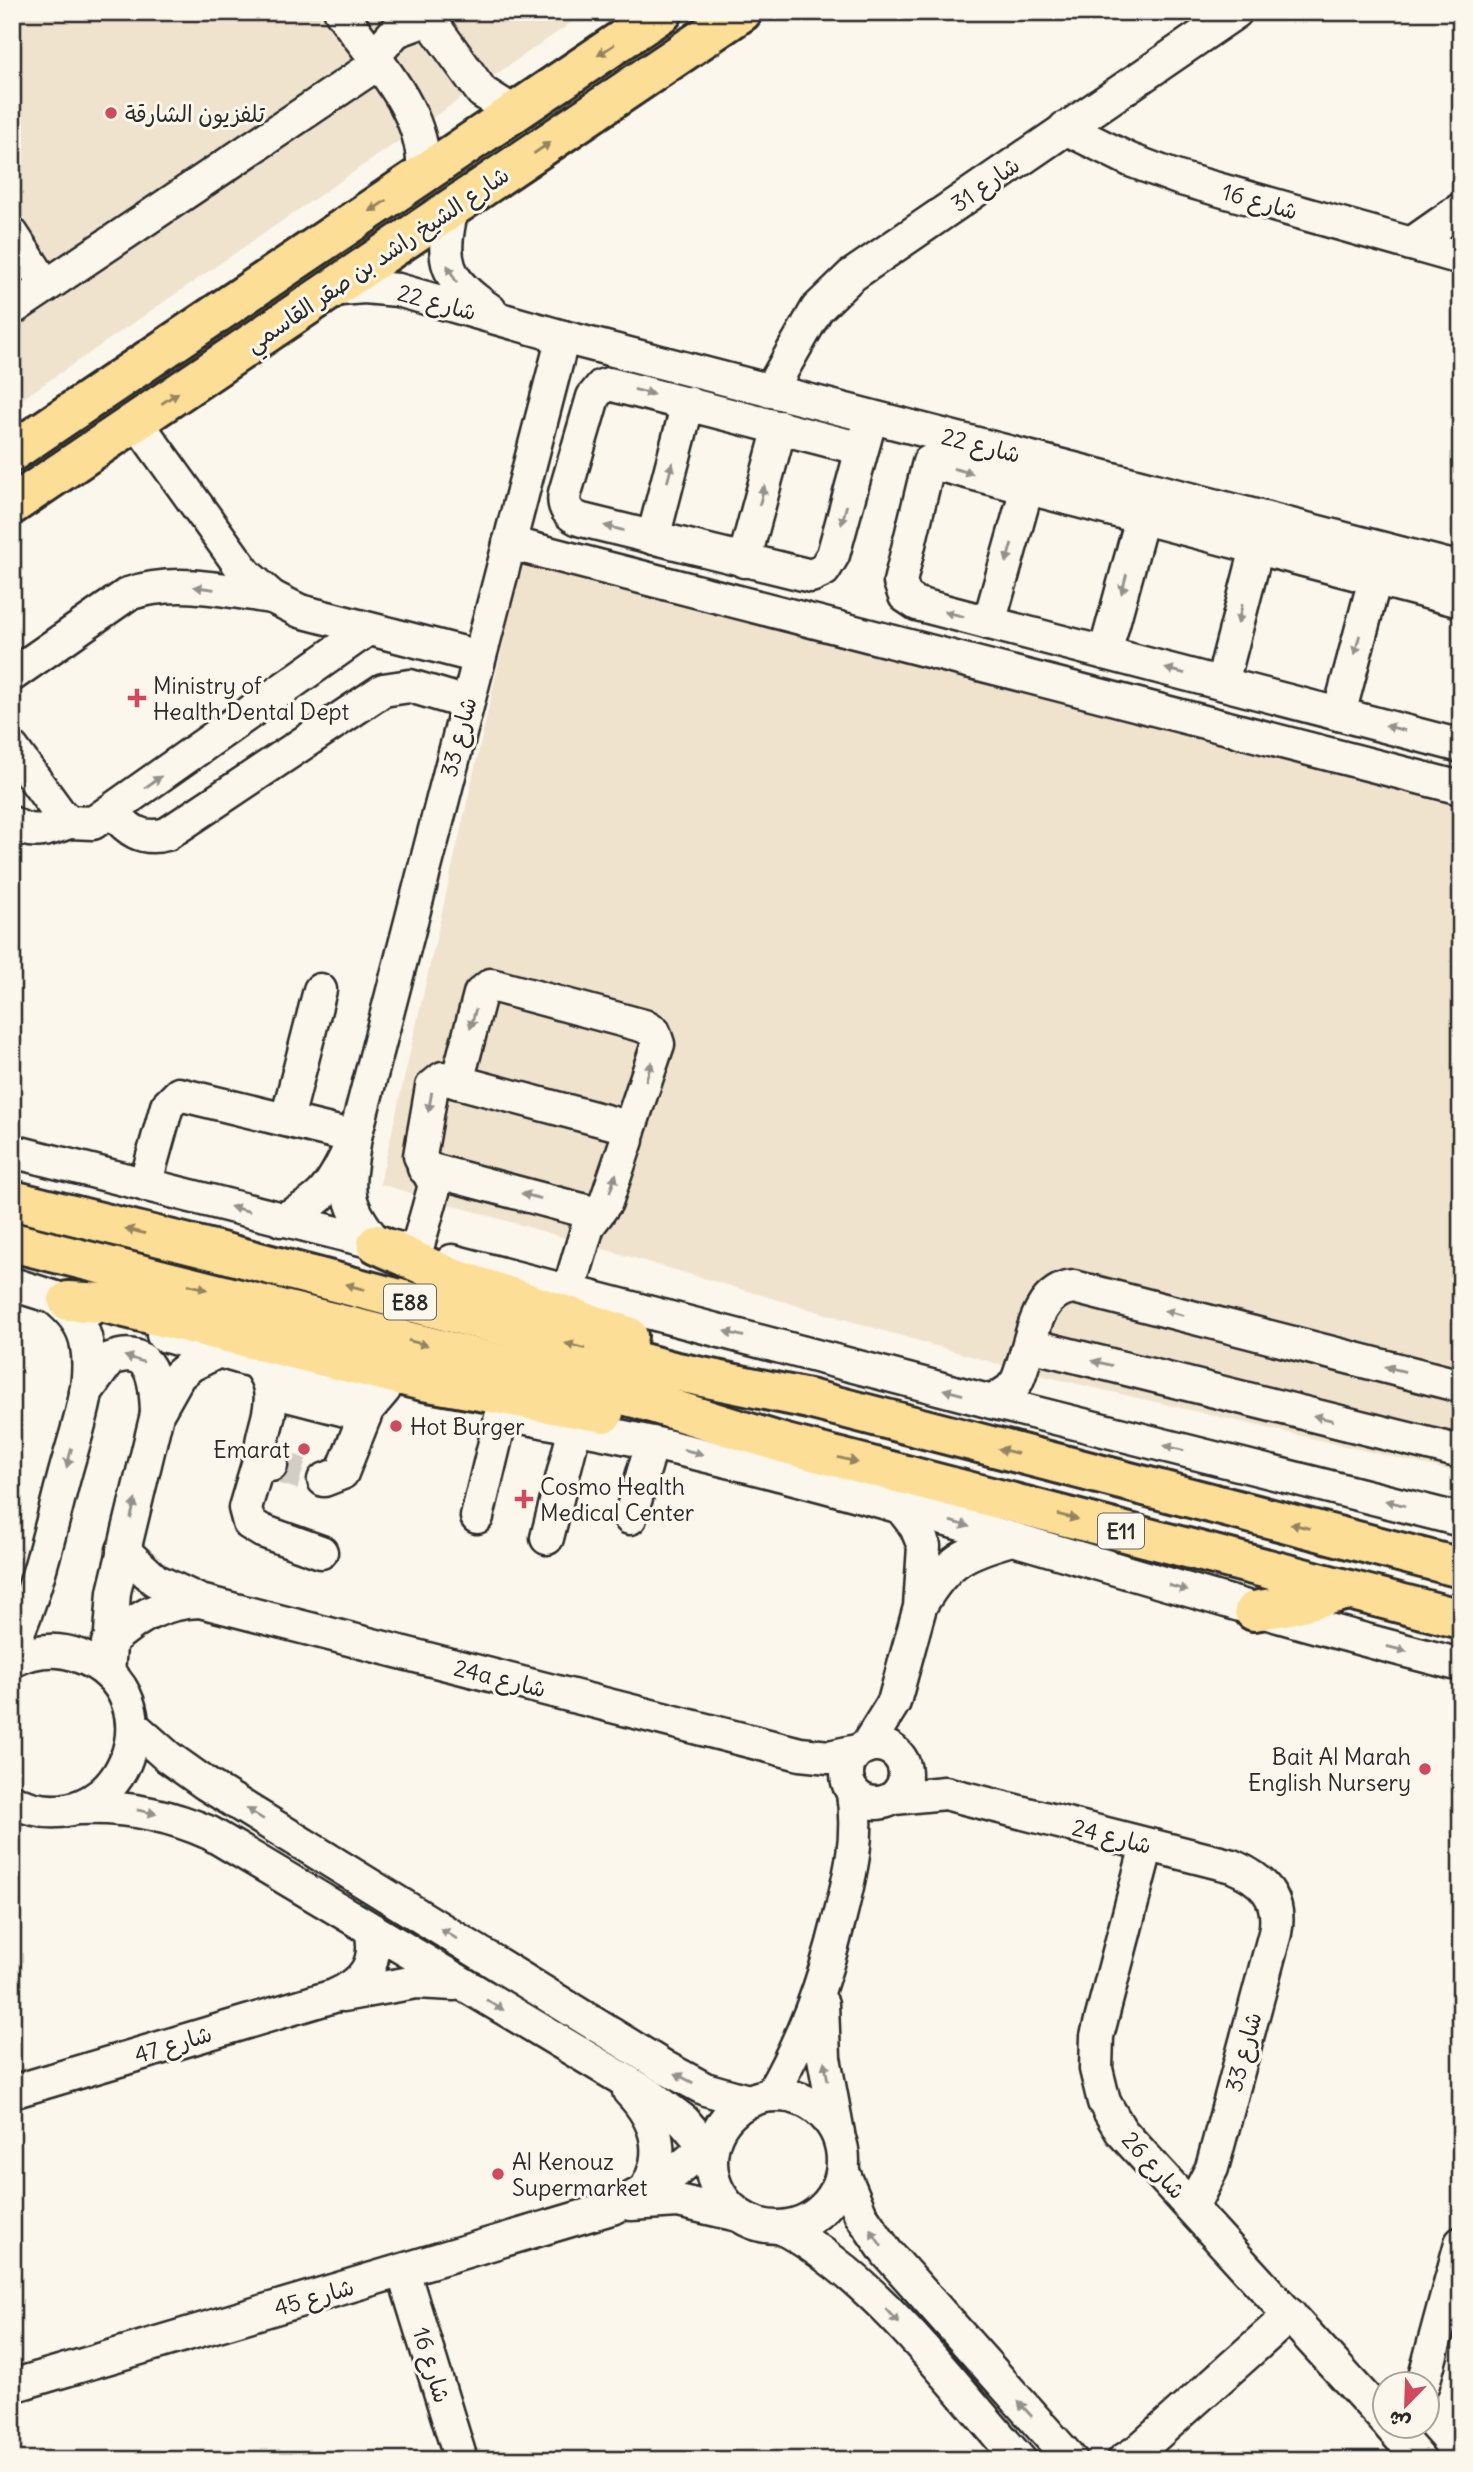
<svg xmlns="http://www.w3.org/2000/svg" width="1473" height="2472" viewBox="0 0 1473 2472" font-family="Delius,'Playpen Sans Arabic',sans-serif">
	<style>
		.built { fill: #f0e3ce }
		.lines { fill: none; stroke-linecap: round; stroke-linejoin: round }
		.minor-tunnel { stroke: #d1cec5; stroke-width: 32; stroke-dasharray: 32 16; stroke-linecap: butt }
		.minor-casing { stroke: #2b2b2b; stroke-width: 37 }
		.major-casing { stroke: #2b2b2b; stroke-width: 44 }
		.highway-casing { stroke: #2b2b2b; stroke-width: 44 }
		.minor { stroke: #fbf7ec; stroke-width: 32 }
		.major { stroke: #fdde96; stroke-width: 38 }
		.highway { stroke: #fdde96; stroke-width: 38 }
		.oneway { fill: #948460 }
		.oneway2 { fill: #93918c }
		.poi-dot { fill: #d1495b; stroke: #fbf7ec; stroke-width: 2.5 }
		.labels { text-anchor: middle; dominant-baseline: central; stroke-width: 6; stroke-linejoin: round; paint-order: stroke }
		.shield { fill: #fbf7ec; stroke: #696865; stroke-width: 2 }
		.shield-label { font-size: 21px; font-weight: bold; fill: #2b2b2b }
		.poi-label { font-size: 23px; fill: #2b2b2b; stroke: #fbf7ec; text-anchor: start }
		.street-label { font-size: 23px; fill: #2b2b2b; stroke: #fbf7ec }
	</style>
	<rect width="100%" height="100%" fill="#fbf7ec"/>
	<filter id="ink" filterUnits="userSpaceOnUse"><feTurbulence type="fractalNoise" baseFrequency=".0143" numOctaves="2"/><feDisplacementMap in="SourceGraphic" scale="14" xChannelSelector="R" yChannelSelector="G"/><feConvolveMatrix kernelMatrix="1 2 1 2 8 2 1 2 1" color-interpolation-filters="sRGB"/></filter>
	<g filter="url(#ink)">
		<g class="built">
			<polygon points="12,12 587,12 12,406"/>
			<polygon points="524,552 1461,776 1461,1473 1022,1371 380,1184"/>
		</g>
		<g class="lines">
			<polyline class="minor-tunnel" points="271,1465 324,1480"/>
			<g class="minor-casing">
				<g id="minor">
					<path d="M341,12c34,50 87,100 82,164"/>
					<polyline points="424,12 482,92 514,112"/>
					<polyline points="373,57 396,31 429,19"/>
					<polyline points="1065,128 1130,160 1178,178 1461,258"/>
					<path d="M452,208c-12,53 -8,71 38,102"/>
					<polyline points="12,234 46,286"/>
					<polyline points="1411,244 1461,209"/>
					<polyline points="329,290 364,287 398,290 563,337 1461,569"/>
					<polyline points="12,309 377,64"/>
					<polyline points="770,391 817,309 851,276 1236,12"/>
					<polyline points="136,421 246,574 272,597 300,611 479,657"/>
					<path d="M862,449l-253,-65 -7,2 -9,11 -28,96c-3,14 4,23 17,27l229,56 13,-6 9,-15 38,-138"/>
					<polyline points="653,538 688,403"/>
					<polyline points="509,543 1461,788"/>
					<polyline points="744,561 780,427"/>
					<polyline points="1461,601 929,462 900,582 905,596 917,604 1461,746"/>
					<polyline points="989,623 1027,488"/>
					<polyline points="1105,653 1142,518"/>
					<path d="M12,675l116,-81c48,-16 95,-4 144,3"/>
					<polyline points="1222,683 1257,548"/>
					<polyline points="1339,714 1375,579"/>
					<polyline points="12,748 60,814 69,822 93,823 368,629"/>
					<path d="M112,811c16,19 29,30 55,23l216,-144 27,-4 57,17"/>
					<path d="M12,823c20,13 37,7 57,-1"/>
					<polyline points="457,1082 480,994 491,985 644,1026 654,1032 658,1044 627,1136"/>
					<polyline points="287,1119 320,990"/>
					<polyline points="12,1151 401,1249"/>
					<polyline points="424,1168 597,1214"/>
					<polyline points="145,1185 167,1106 179,1094 355,1137"/>
					<path d="M281,1220c38,-18 48,-28 66,-66"/>
					<path d="M377,1244c-35,-44 -30,-53 -22,-107l208,-800"/>
					<polyline points="416,1252 435,1185 420,1156 432,1087 443,1078 620,1125 626,1131 627,1140 606,1202 588,1226 569,1290"/>
					<polyline points="452,1261 992,1402 1461,1520"/>
					<polyline points="12,1284 91,1309"/>
					<polyline points="163,1335 256,1362 380,1389"/>
					<polyline points="1030,1345 1461,1452"/>
					<path d="M256,1362c39,43 -15,84 15,103"/>
					<polyline points="272,1391 365,1415"/>
					<path d="M86,1392l24,-33c43,-16 46,23 47,54"/>
					<path d="M992,1402l18,-12 7,-9c14,-30 15,-91 57,-94l387,99"/>
					<path d="M517,1416c54,11 108,20 161,33 264,62 520,150 783,216"/>
					<polyline points="261,1454 245,1508 249,1523 262,1531 321,1552"/>
					<polyline points="324,1480 342,1473 367,1410 384,1390"/>
					<polyline points="477,1517 502,1413"/>
					<polyline points="630,1518 652,1443"/>
					<polyline points="547,1538 575,1428"/>
					<polyline points="123,1550 155,1580 200,1601 800,1754 829,1757 857,1751"/>
					<path d="M922,1603c26,-43 43,-51 90,-64"/>
					<path d="M108,1643c30,-26 52,-40 91,-42"/>
					<path d="M12,1646c25,-54 37,-112 52,-169 11,-42 30,-88 23,-131 -3,-21 -16,-35 -32,-48"/>
					<path d="M12,1661c22,-11 44,-14 67,-5 104,38 41,196 -67,145"/>
					<polyline points="108,1673 114,1592 157,1414 179,1375 191,1365 219,1351"/>
					<polyline points="133,1726 168,1757 206,1784 666,2068 705,2089 748,2101"/>
					<circle cx="876" cy="1774" r="29"/>
					<polyline points="866,1747 894,1702 920,1607 924,1546 916,1527 900,1506"/>
					<path d="M894,1798l51,-5 287,73c31,13 50,32 43,67l-63,235 -20,39"/>
					<path d="M80,1808c46,-2 87,6 130,25l441,263 33,25 27,32"/>
					<polyline points="1147,1845 1097,2036 1096,2069 1104,2102 1121,2131 1386,2421"/>
					<polyline points="343,1995 416,1982 454,1984"/>
					<polyline points="822,2004 824,2058 838,2133"/>
					<path d="M629,2091c31,32 39,68 12,105"/>
					<path d="M12,2092l322,-96c30,-13 45,-32 37,-66"/>
					<circle cx="777" cy="2161" r="66"/>
					<path d="M771,2095c33,-58 52,-110 68,-175 11,-44 21,-82 14,-127"/>
					<polyline points="843,2172 861,2215 887,2253 1071,2460"/>
					<polyline points="631,2204 678,2201 738,2215"/>
					<path d="M782,2228c94,50 167,153 238,232"/>
					<polyline points="403,2271 461,2460"/>
					<polyline points="1423,2384 1461,2243"/>
					<polyline points="12,2386 615,2207 667,2179 714,2140"/>
					<polyline points="1390,2426 1420,2460"/>
					<polyline points="1124,2460 1138,2451 1290,2315"/>
				</g>
			</g>
			<g class="major-casing">
				<g id="major">
					<polyline points="12,452 663,12"/>
					<polyline points="12,505 742,12"/>
				</g>
			</g>
			<g class="highway-casing">
				<g id="highway">
					<polyline points="12,1200 225,1253 673,1371 809,1399 1461,1568"/>
					<polyline points="12,1242 639,1399 782,1443 1461,1619"/>
					<polyline points="377,1244 450,1277 628,1336"/>
					<polyline points="68,1301 105,1303 423,1381 604,1413"/>
					<polyline points="1254,1611 1289,1605 1344,1591"/>
				</g>
			</g>
			<use href="#minor" class="minor"/>
			<use href="#major" class="major"/>
			<use href="#highway" class="highway"/>
		</g>
		<defs><path id="oneway-solid" d="M-6-.8H1V-3.2L6.5 0L1 3.2V.8H-6Z" transform="scale(1.75)"/></defs>
		<g class="oneway">
			<use href="#oneway-solid" transform="translate(606 50) rotate(146)"/>
			<use href="#oneway-solid" transform="translate(542 148) rotate(-34)"/>
			<use href="#oneway-solid" transform="translate(378 206) rotate(146)"/>
			<use href="#oneway-solid" transform="translate(170 398) rotate(-34)"/>
			<use href="#oneway-solid" transform="translate(135 1231) rotate(-166)"/>
			<use href="#oneway-solid" transform="translate(198 1287) rotate(14)"/>
			<use href="#oneway-solid" transform="translate(355 1287) rotate(-165)"/>
			<use href="#oneway-solid" transform="translate(418 1343) rotate(14)"/>
			<use href="#oneway-solid" transform="translate(575 1346) rotate(-165)"/>
			<use href="#oneway-solid" transform="translate(1008 1451) rotate(-166)"/>
			<use href="#oneway-solid" transform="translate(848 1460) rotate(15)"/>
			<use href="#oneway-solid" transform="translate(1068 1517) rotate(15)"/>
			<use href="#oneway-solid" transform="translate(1300 1526) rotate(-166)"/>
		</g>
		<g class="oneway2">
			<use href="#oneway-solid" transform="translate(452 274) rotate(-118)"/>
			<use href="#oneway-solid" transform="translate(644 392) rotate(15)"/>
			<use href="#oneway-solid" transform="translate(963 471) rotate(15)"/>
			<use href="#oneway-solid" transform="translate(670 472) rotate(-75)"/>
			<use href="#oneway-solid" transform="translate(762 495) rotate(-75)"/>
			<use href="#oneway-solid" transform="translate(844 515) rotate(105)"/>
			<use href="#oneway-solid" transform="translate(614 528) rotate(-166)"/>
			<use href="#oneway-solid" transform="translate(1009 553) rotate(106)"/>
			<use href="#oneway-solid" transform="translate(1124 584) rotate(105)"/>
			<use href="#oneway-solid" transform="translate(204 588) rotate(-172)"/>
			<use href="#oneway-solid" transform="translate(954 614) rotate(-165)"/>
			<use href="#oneway-solid" transform="translate(1240 614) rotate(104)"/>
			<use href="#oneway-solid" transform="translate(1357 645) rotate(105)"/>
			<use href="#oneway-solid" transform="translate(1175 671) rotate(-166)"/>
			<use href="#oneway-solid" transform="translate(1395 728) rotate(-165)"/>
			<use href="#oneway-solid" transform="translate(153 782) rotate(-35)"/>
			<use href="#oneway-solid" transform="translate(473 1019) rotate(105)"/>
			<use href="#oneway-solid" transform="translate(649 1071) rotate(-72)"/>
			<use href="#oneway-solid" transform="translate(430 1102) rotate(100)"/>
			<use href="#oneway-solid" transform="translate(613 1183) rotate(-71)"/>
			<use href="#oneway-solid" transform="translate(531 1196) rotate(-165)"/>
			<use href="#oneway-solid" transform="translate(240 1209) rotate(-166)"/>
			<use href="#oneway-solid" transform="translate(1174 1313) rotate(-166)"/>
			<use href="#oneway-solid" transform="translate(734 1334) rotate(-165)"/>
			<use href="#oneway-solid" transform="translate(134 1359) rotate(-162)"/>
			<use href="#oneway-solid" transform="translate(1102 1363) rotate(-166)"/>
			<use href="#oneway-solid" transform="translate(1395 1369) rotate(-166)"/>
			<use href="#oneway-solid" transform="translate(953 1392) rotate(-165)"/>
			<use href="#oneway-solid" transform="translate(1323 1418) rotate(-166)"/>
			<use href="#oneway-solid" transform="translate(1174 1448) rotate(-166)"/>
			<use href="#oneway-solid" transform="translate(693 1452) rotate(14)"/>
			<use href="#oneway-solid" transform="translate(69 1458) rotate(105)"/>
			<use href="#oneway-solid" transform="translate(1395 1503) rotate(-166)"/>
			<use href="#oneway-solid" transform="translate(133 1509) rotate(-76)"/>
			<use href="#oneway-solid" transform="translate(960 1524) rotate(16)"/>
			<use href="#oneway-solid" transform="translate(1178 1588) rotate(17)"/>
			<use href="#oneway-solid" transform="translate(1397 1649) rotate(14)"/>
			<use href="#oneway-solid" transform="translate(147 1812) rotate(11)"/>
			<use href="#oneway-solid" transform="translate(255 1814) rotate(-148)"/>
			<use href="#oneway-solid" transform="translate(449 1934) rotate(-148)"/>
			<use href="#oneway-solid" transform="translate(495 2005) rotate(30)"/>
			<use href="#oneway-solid" transform="translate(826 2071) rotate(-101)"/>
			<use href="#oneway-solid" transform="translate(684 2078) rotate(-152)"/>
			<use href="#oneway-solid" transform="translate(876 2238) rotate(-124)"/>
			<use href="#oneway-solid" transform="translate(892 2316) rotate(48)"/>
			<use href="#oneway-solid" transform="translate(1025 2409) rotate(-132)"/>
		</g>
	</g>
	<g class="poi-dot">
		<circle cx="111" cy="113" r="7"/>
		<path d="M133.5 687.5h7v7h7v7h-7v7h-7v-7h-7v-7h7z"/>
		<circle cx="396" cy="1426" r="7"/>
		<circle cx="304" cy="1449" r="7"/>
		<path d="M520.5 1488.5h7v7h7v7h-7v7h-7v-7h-7v-7h7z"/>
		<circle cx="1425" cy="1769" r="7"/>
		<circle cx="498" cy="2174" r="7"/>
	</g>
	<g class="labels">
		<g class="shield">
			<rect x="384" y="1284.5" width="52" height="35" rx="5"/>
			<rect x="1098" y="1513.5" width="46" height="35" rx="5"/>
		</g>
		<g class="shield-label">
			<text x="410" y="1302">E88</text>
			<text x="1121" y="1531">E11</text>
		</g>
		<g class="poi-label">
			<text x="125" y="113">تلفزيون الشارقة</text>
			<text x="153" y="685">Ministry of<tspan x="153" dy="26">Health Dental Dept</tspan></text>
			<text x="410" y="1426">Hot Burger</text>
			<text x="290" y="1449" text-anchor="end">Emarat</text>
			<text x="540" y="1486">Cosmo Health<tspan x="540" dy="26">Medical Center</tspan></text>
			<text x="1411" y="1756" text-anchor="end">Bait Al Marah<tspan x="1411" dy="26">English Nursery</tspan></text>
			<text x="512" y="2161">Al Kenouz<tspan x="512" dy="26">Supermarket</tspan></text>
		</g>
		<g class="street-label">
			<text transform="translate(985 184) rotate(-35)">شارع 31</text>
			<text transform="translate(1260 201) rotate(16)">شارع 16</text>
			<text transform="translate(377 259) rotate(-34)">شارع الشيخ راشد بن صقر القاسمي</text>
			<text transform="translate(437 302) rotate(15)">شارع 22</text>
			<text transform="translate(981 445) rotate(14)">شارع 22</text>
			<text transform="translate(458 737) rotate(-75)">شارع 33</text>
			<text transform="translate(500 1678) rotate(14)">24a شارع</text>
			<text transform="translate(1112 1836) rotate(14)">شارع 24</text>
			<text transform="translate(173 2044) rotate(-17)">شارع 47</text>
			<text transform="translate(1243 2052) rotate(-75)">شارع 33</text>
			<text transform="translate(1154 2165) rotate(48)">شارع 26</text>
			<text transform="translate(314 2297) rotate(-16)">شارع 45</text>
			<text transform="translate(432 2365) rotate(73)">شارع 16</text>
		</g>
	</g>
	<rect width="1473" height="2472" fill="none" stroke="#fbf7ec" stroke-width="42"/>
	<rect x="21" y="21" width="1431" height="2430" fill="none" stroke="#2b2b2b" stroke-width="2.5" filter="url(#ink)"/>
	<g transform="translate(1406 2405) rotate(203)"><circle r="33" fill="#fbf7ec" stroke="#a8a59f" stroke-width="2"/>
	<path d="M0-5L12 26L0 18L-12 26Z" fill="#d1495b"/>
	<text y="-10" font-size="19" font-weight="bold" text-anchor="middle" fill="#2b2b2b">ش</text>
	</g>
</svg>
